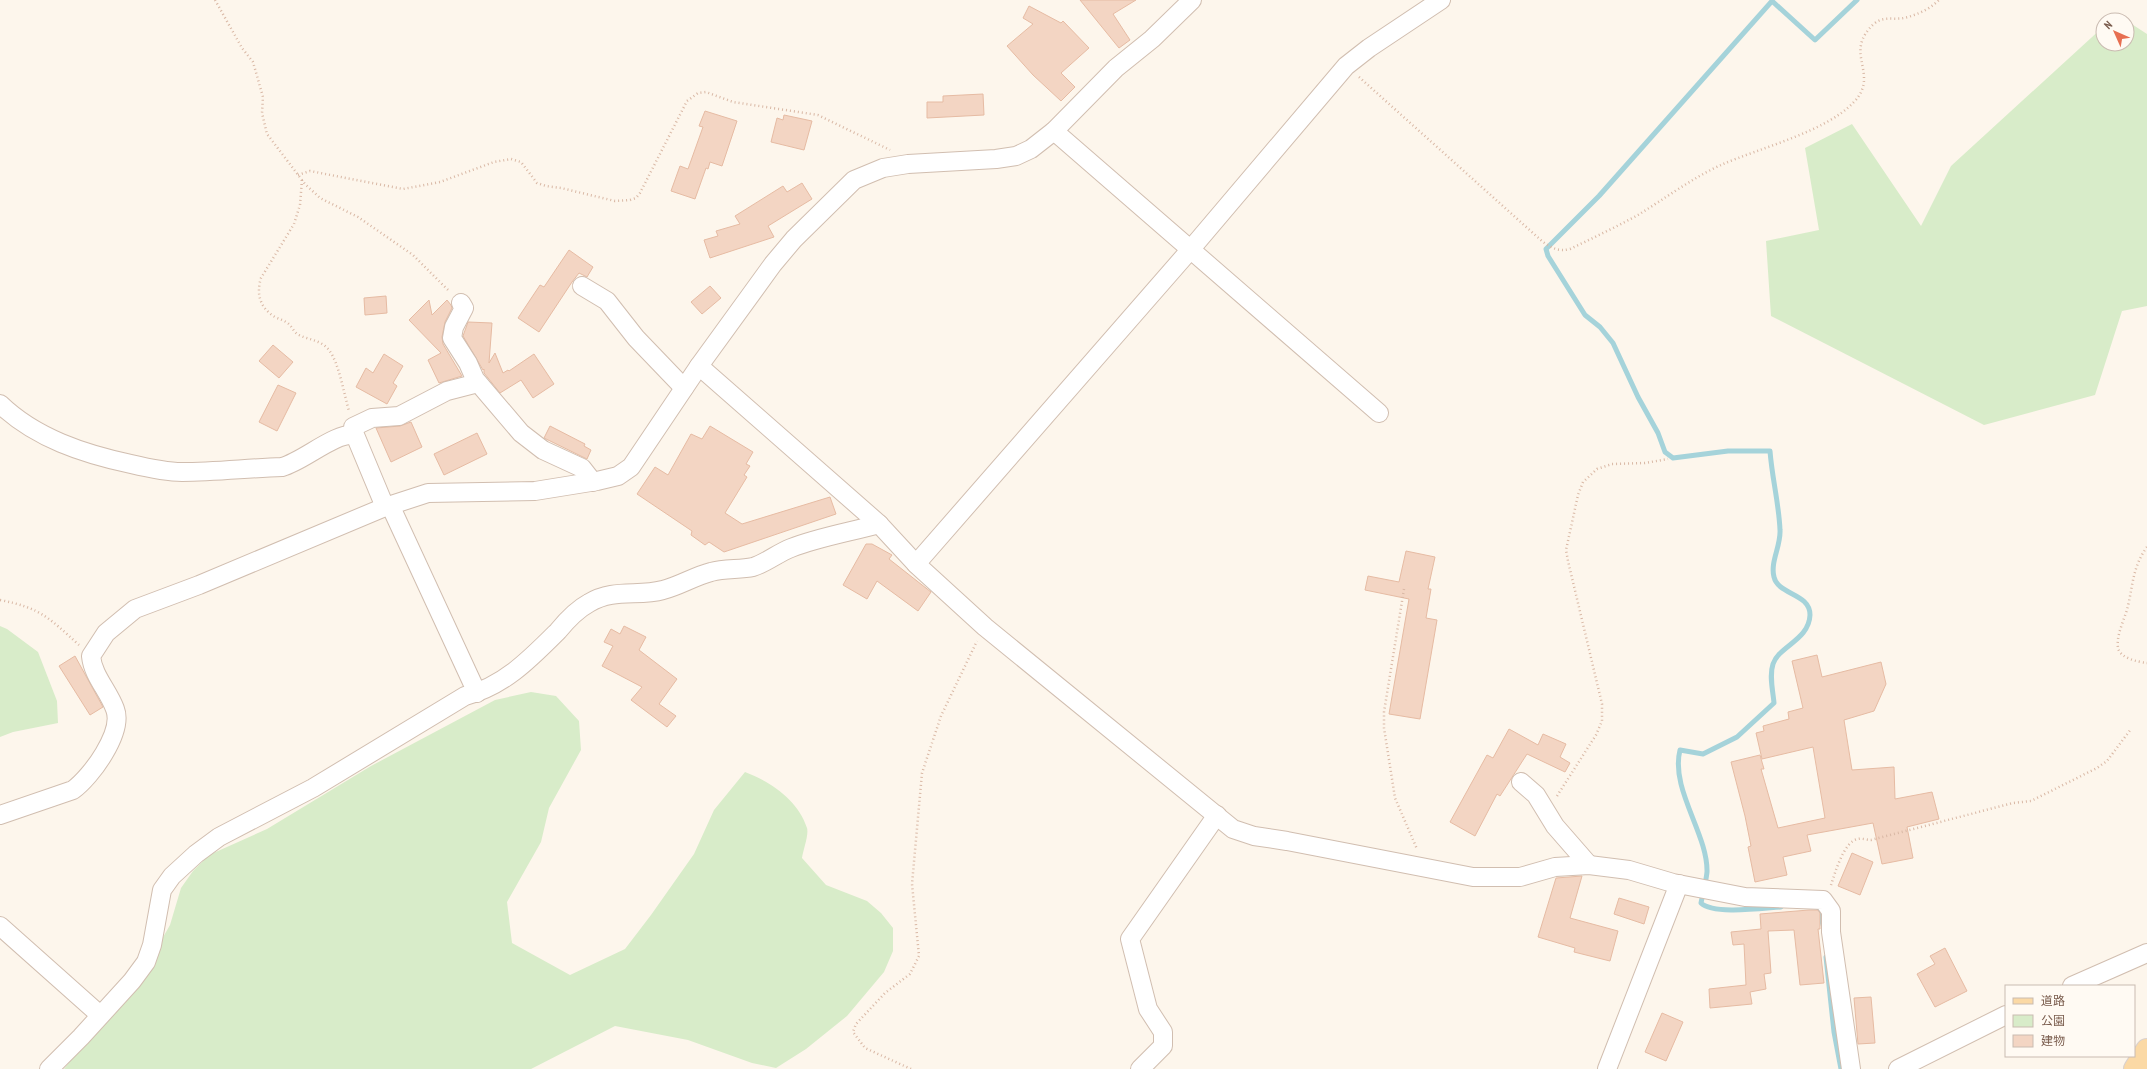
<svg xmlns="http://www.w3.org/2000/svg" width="2147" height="1069" viewBox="0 0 2147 1069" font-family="'PT Sans Narrow','Noto Sans JP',sans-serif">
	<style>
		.green { fill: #d8ecc9 }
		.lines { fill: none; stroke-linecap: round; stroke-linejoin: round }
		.stream { stroke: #a5d3da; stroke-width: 5 }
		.building { fill: #f3d5c3; stroke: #e6bba3 }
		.minor-casing { stroke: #d1beb0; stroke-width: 20 }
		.major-casing { stroke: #dad1cd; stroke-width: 24 }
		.path { stroke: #d9b8a5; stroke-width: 2.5; stroke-dasharray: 1 3; stroke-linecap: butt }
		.minor { stroke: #fff; stroke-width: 18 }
		.major { stroke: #fbd9a5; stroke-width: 22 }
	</style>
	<rect width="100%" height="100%" fill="#fdf6ec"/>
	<g class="green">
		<polygon points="2127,21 2147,34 2147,306 2122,311 2095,395 1984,425 1771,316 1766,241 1819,230 1805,148 1852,124 1921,226 1951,166 2103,27 2103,44 2127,44"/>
		<polygon points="0,626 7,629 38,652 57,701 58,723 13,732 0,737"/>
		<path d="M531,692l25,4 23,25 2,29 -32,58 -8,34 -34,60 5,41 58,32 55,-26 26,-34 43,-61 20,-44 31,-38c26,10 53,28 62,56 2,7 -4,22 -5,30l24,27 41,16 14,12 12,15v23l-9,21 -37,44 -41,33 -30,19 -24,-5 -64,-23 -73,-14 -84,43h-467l86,-109 20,-35 11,-37 12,-17 16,-16 58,-26 104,-63 124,-66z"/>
	</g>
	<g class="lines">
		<g class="stream">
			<path d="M1781,907c-17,1 -68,8 -80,-4 2,-10 5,-21 6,-31 1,-38 -37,-83 -27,-122l23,4 34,-17 37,-34c-1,-12 -5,-27 -1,-39 6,-18 36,-24 37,-49 0,-22 -32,-20 -36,-38 -4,-15 7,-31 6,-47 -1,-26 -8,-52 -10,-79h-42l-55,7 -8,-6 -7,-19 -20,-36 -25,-54 -13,-16 -15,-12 -37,-59 -2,-7 53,-53 173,-195 43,39 42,-40"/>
			<polyline points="1819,909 1823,925"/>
			<polyline points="1826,957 1834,1032 1841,1069"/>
		</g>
	</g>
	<g class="building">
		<polygon points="1080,0 1136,0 1113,14 1130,40 1119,48"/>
		<polygon points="1029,6 1061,23 1063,21 1089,48 1061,73 1075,87 1061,101 1033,75 1007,46 1033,24 1023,18"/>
		<polygon points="983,94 984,115 927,118 927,102 943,102 943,96"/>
		<polygon points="705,111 737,121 722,166 710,162 708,169 706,168 695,199 671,191 680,166 688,169 703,127 699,126"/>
		<polygon points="784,115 812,121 804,150 771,142 777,118 783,120"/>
		<polygon points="802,183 812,199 768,226 774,237 710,258 704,240 718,236 716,231 740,224 735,216 783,186 787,192"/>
		<polygon points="569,250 593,267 587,277 579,273 572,282 539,332 518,318 540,285 544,287"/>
		<polygon points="710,286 721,298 702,314 691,302"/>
		<polygon points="386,296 387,313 365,315 364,298"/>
		<polygon points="429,300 432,315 447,300 451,305 452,308 445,322 442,337 443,344 462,376 439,383 428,360 441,353 409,320"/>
		<polygon points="468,322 492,323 489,363 495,353 503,373 508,370 509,371 534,354 554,384 533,398 521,380 500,393 484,373 484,369 483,370 463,336"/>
		<polygon points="273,345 293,362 279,378 259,361"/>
		<polygon points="384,354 403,366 393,383 397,386 387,404 356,387 366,368 373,373"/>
		<polygon points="278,385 296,393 277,431 259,422"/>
		<polygon points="411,422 422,447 391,462 376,428 400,426"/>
		<polygon points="550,426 585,444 584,446 591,450 587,459 544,438"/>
		<polygon points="710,426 753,452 746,464 750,466 744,475 747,477 725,513 742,524 830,497 836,514 724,552 709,542 705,545 691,535 692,531 637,494 655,467 668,475 691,434 702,439"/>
		<polygon points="477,433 487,454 444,475 434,454"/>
		<polygon points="866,544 872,544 892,555 889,559 931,592 918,611 877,581 867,599 843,585"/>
		<polygon points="1406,551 1435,557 1428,589 1431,589 1426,618 1437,620 1420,719 1389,714 1409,599 1365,590 1368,576 1399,582"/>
		<polygon points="624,626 646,637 639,650 677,679 659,704 676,716 667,727 631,700 642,687 602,666 613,646 604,642 611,629 620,634"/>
		<polygon points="1817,655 1822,677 1881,662 1886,684 1874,711 1844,720 1852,770 1894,767 1895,799 1932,792 1939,819 1907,827 1913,858 1882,864 1873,823 1807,835 1811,851 1783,857 1787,875 1755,882 1748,847 1751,846 1745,816 1731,762 1760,755 1764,769 1761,769 1778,828 1825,818 1813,747 1762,759 1756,733 1764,731 1763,726 1789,719 1788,712 1803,708 1792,661"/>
		<polygon points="75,656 103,707 90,715 59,666"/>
		<polygon points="1509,729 1538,745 1543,734 1566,744 1560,757 1570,763 1565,772 1527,754 1500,796 1497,794 1475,836 1450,822 1487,755 1493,758"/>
		<polygon points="1852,853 1873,862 1860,895 1838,886"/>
		<polygon points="1582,876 1570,918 1618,931 1610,961 1574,952 1575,948 1538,937 1556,878"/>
		<polygon points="1619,898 1649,907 1644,924 1614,914"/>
		<polygon points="1809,910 1818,910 1820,913 1820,929 1818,929 1824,983 1800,985 1794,930 1768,931 1771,973 1764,974 1766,989 1750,992 1752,1004 1710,1008 1709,989 1746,985 1744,944 1733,945 1731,932 1761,929 1760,914"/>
		<polygon points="1945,948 1967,991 1935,1007 1917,974 1935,964 1930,956"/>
		<polygon points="1871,997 1875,1043 1858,1044 1854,998"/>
		<polygon points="1662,1013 1683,1022 1666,1061 1645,1052"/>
	</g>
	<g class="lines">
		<g class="minor-casing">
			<g id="minor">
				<polyline points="1054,131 1379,413"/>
				<polyline points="582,286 607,301 636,338 684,388"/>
				<polyline points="461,303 464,308 454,327 452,338 468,363 475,379 521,433 543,450 582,468 593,482"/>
				<polyline points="699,366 879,524 916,564 985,627 1233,829 1254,836 1287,841 1473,877 1520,877 1555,867 1589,865 1629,870 1673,883 1745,897 1823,900 1831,911 1831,932 1851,1069"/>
				<path d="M0,404c35,34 84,50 131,60 17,4 34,8 51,8 33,0 67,-4 100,-5 22,-6 53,-35 73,-32l30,72"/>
				<polyline points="353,427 372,418 399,416 447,391 478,383"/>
				<polyline points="390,505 477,693"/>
				<polyline points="916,564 1190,250 1346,66 1369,48 1441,0"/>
				<polyline points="1521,782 1536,795 1555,826 1589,865"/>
				<path d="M0,815l73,-25c18,-13 51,-58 42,-81 -7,-19 -22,-33 -24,-53l15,-23 29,-24 64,-24 186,-78 43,-14 107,-2 62,-10 21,-5 13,-9 68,-101 74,-102 21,-25 60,-59 29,-12 25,-4 88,-5 20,-3 15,-7 23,-18 62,-63 36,-29 40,-39"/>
				<polyline points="0,926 100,1015"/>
				<polyline points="2072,986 2147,953"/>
				<path d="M49,1069l32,-32 51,-56 14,-19 6,-17 10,-55 10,-14 24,-22 23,-17 94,-49 152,-92c39,-10 65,-37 93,-65 9,-11 18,-21 31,-28 25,-15 49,-6 74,-13 16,-4 32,-14 48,-18 14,-4 29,-2 42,-5 13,-4 25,-14 38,-19 28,-11 59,-16 88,-24"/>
				<polyline points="1140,1069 1163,1046 1163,1032 1148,1009 1130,939 1217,815"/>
				<polyline points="1607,1069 1679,884"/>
				<polyline points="1898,1069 2006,1015"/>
			</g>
		</g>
		<g class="major-casing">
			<polyline id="major" points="2135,1069 2147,1050"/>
		</g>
		<g class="path">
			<polyline points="215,0 242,48 253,62 263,97 262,113 267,134 305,184 320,198 358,217 413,255 449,291"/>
			<path d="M1359,77l184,165c9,6 16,10 27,7 23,-11 46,-22 68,-34 26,-16 56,-38 83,-50 38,-17 105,-33 133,-63 27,-29 -13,-49 21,-79 9,-7 19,-3 29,-5 13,-3 26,-9 35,-18"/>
			<polyline points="298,175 310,171 403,189 440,182 494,162 511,159 521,162 537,183 546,186 561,188 615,201 630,200 636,198 640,193 687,101 698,93 706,92 733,102 818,115 890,150"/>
			<path d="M302,180l-2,25 -6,19 -33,54c-5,16 -1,30 14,39 4,2 8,3 11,5 6,3 7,10 13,13 10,5 22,5 30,15 10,13 15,44 20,61"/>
			<path d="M2147,547c-14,19 -14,37 -19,59 -3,13 -12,28 -10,42 2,10 20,14 29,15"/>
			<polyline points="1404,589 1384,712 1384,728 1395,798 1417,849"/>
			<path d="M0,600c41,8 49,18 79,45"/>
			<polyline points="1557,796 1596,735 1602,721 1602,704 1568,561 1566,550 1578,495 1583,482 1597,469 1612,464 1645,463 1668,459"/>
			<path d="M1831,885c4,-12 13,-44 27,-46 4,-1 9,1 13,1l142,-37 18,-2 66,-33 10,-7 24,-32"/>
			<polyline points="911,1069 865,1048 853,1032 856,1024 885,993 910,974 919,956 912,884 922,773 941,716 977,641"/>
		</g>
		<use href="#minor" class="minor"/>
		<use href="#major" class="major"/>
	</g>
	<rect x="2005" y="985" width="130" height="72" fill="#fffaf3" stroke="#cabbb1"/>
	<rect x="2013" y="998" width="20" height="6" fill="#fbd9a5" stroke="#cabbb1"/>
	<text x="2041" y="1005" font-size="12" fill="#7a5c4d">道路</text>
	<rect x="2013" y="1015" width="20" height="12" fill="#d8ecc9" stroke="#cabbb1"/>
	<text x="2041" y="1025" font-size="12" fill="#7a5c4d">公園</text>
	<rect x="2013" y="1035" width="20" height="12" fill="#f3d5c3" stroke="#cabbb1"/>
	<text x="2041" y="1045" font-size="12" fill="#7a5c4d">建物</text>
	<g transform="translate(2115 32) rotate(315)"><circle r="19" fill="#fffaf3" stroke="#cabbb1"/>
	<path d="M0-3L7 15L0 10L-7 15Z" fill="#e76f51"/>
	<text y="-6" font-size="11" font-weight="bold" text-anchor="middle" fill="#7a5c4d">N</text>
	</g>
</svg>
